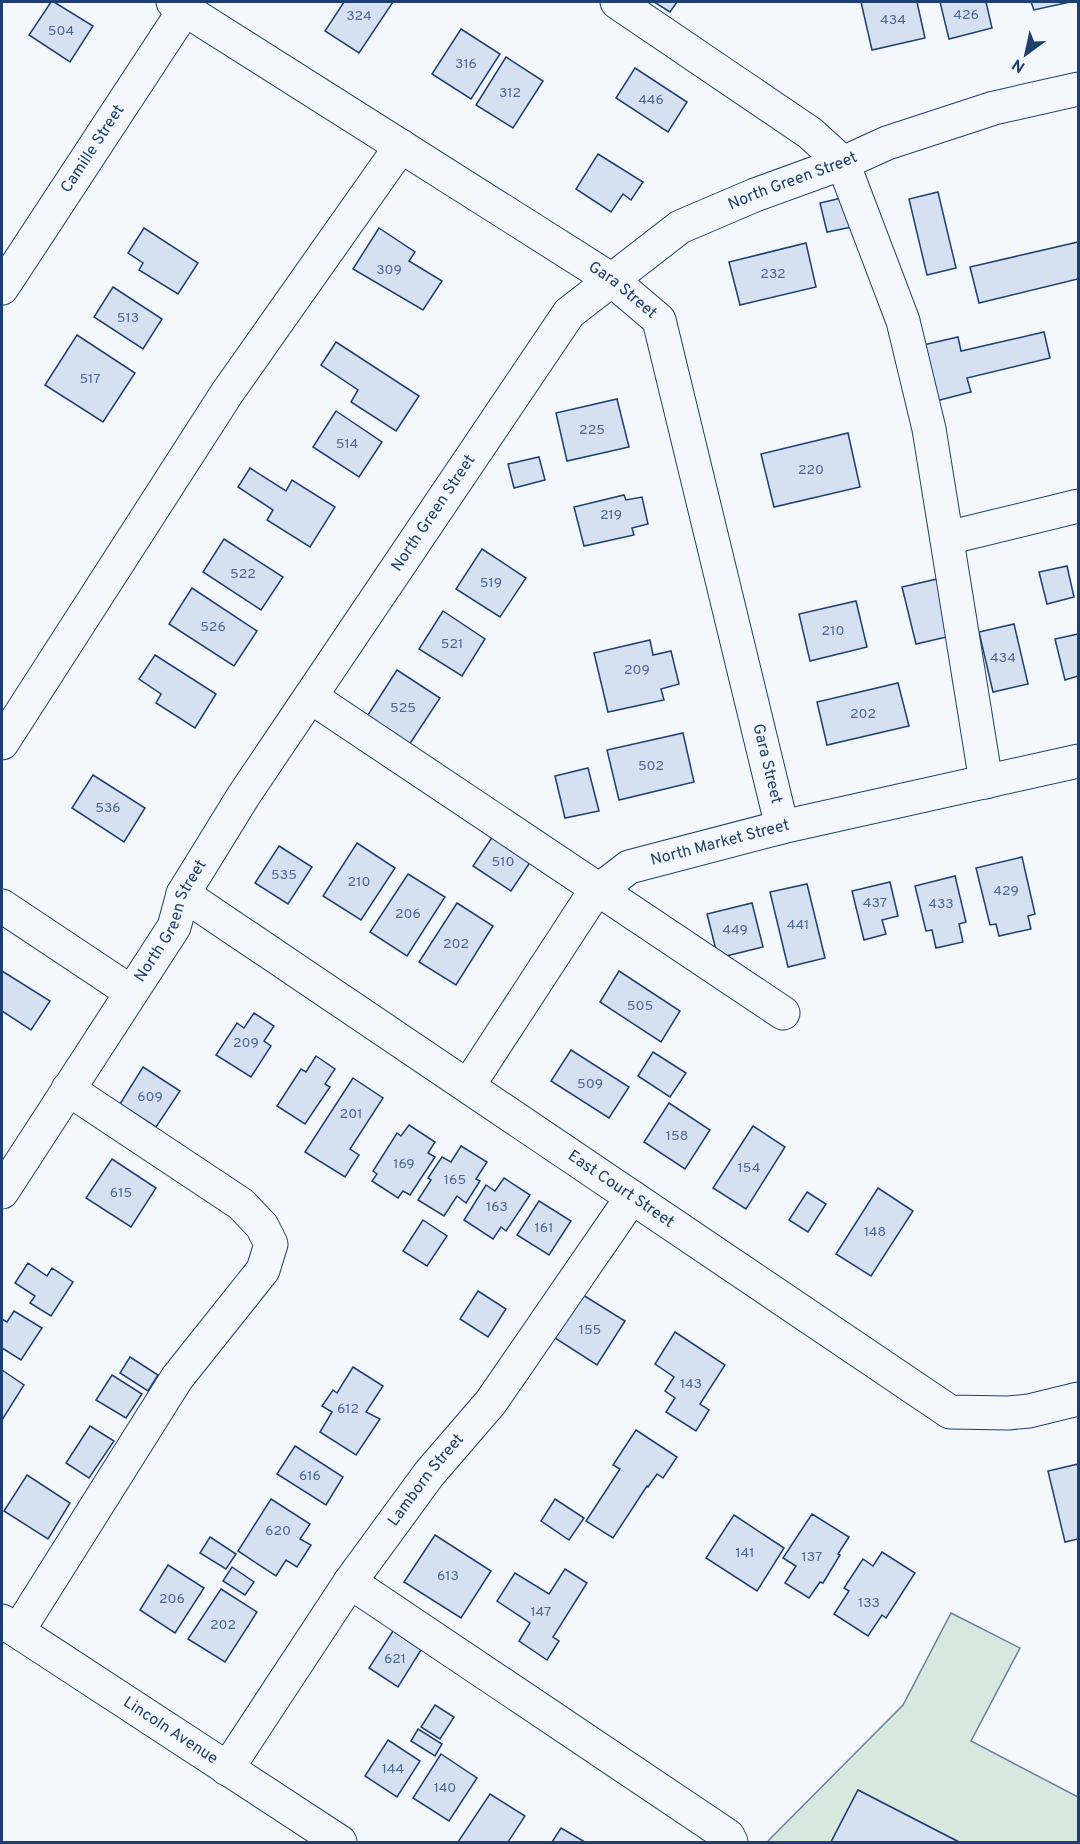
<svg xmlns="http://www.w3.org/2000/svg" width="1080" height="1844" viewBox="0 0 1080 1844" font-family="Overpass,sans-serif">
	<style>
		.green { fill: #d7e8df; stroke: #687fa3; stroke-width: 1.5 }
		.building { fill: #d5e0f0; stroke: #1d3f73; stroke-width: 1.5 }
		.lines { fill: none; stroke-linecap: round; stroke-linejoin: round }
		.minor-casing { stroke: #1d3f73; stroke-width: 35 }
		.minor { stroke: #f4f7fb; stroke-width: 33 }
		.labels { text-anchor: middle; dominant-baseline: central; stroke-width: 4.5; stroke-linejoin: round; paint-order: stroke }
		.number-label { font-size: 14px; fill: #4b6792 }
		.street-label { font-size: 16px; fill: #1d3f73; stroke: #f4f7fb }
	</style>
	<rect width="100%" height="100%" fill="#f4f7fb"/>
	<polygon class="green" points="951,1613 1020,1648 971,1741 1078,1797 1078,1842 959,1842 858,1790 831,1842 767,1842 903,1705"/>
	<g class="building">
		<polygon points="51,2 54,2 93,26 70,62 29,35"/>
		<polygon points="344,2 393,2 359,53 325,31"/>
		<polygon points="654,2 677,2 670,12"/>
		<polygon points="861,2 917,2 925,38 872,50"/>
		<polygon points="940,2 986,2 992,28 949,39"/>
		<polygon points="1031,2 1070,2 1034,10"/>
		<polygon points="461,29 500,54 471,99 432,74"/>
		<polygon points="506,57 543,81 513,128 476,105"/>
		<polygon points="635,68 687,102 668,132 616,98"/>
		<polygon points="598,154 643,182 631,200 623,194 611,212 576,189"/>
		<polygon points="938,192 956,268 927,275 909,199"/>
		<polygon points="850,196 857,226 827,232 820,203"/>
		<polygon points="144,228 198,263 178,294 139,270 143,263 128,253"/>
		<polygon points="379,228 415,252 409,261 442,281 423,310 353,269"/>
		<polygon points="1078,242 1078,279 979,303 970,267"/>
		<polygon points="806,243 816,287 740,305 729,262"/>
		<polygon points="113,287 162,319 143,349 94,317"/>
		<polygon points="1044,332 1050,358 967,378 971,392 936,401 923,345 958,337 961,351"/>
		<polygon points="77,335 135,373 103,422 45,385"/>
		<polygon points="336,342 419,396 396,431 351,402 358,390 321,365"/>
		<polygon points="617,399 629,447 567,461 556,413"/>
		<polygon points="336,411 382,442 359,477 313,447"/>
		<polygon points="848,433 860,487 774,507 761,454"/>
		<polygon points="539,457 545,480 514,488 508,464"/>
		<polygon points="250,468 286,491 292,480 335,507 310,547 267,520 273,510 238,487"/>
		<polygon points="624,495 626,500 642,497 648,524 632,528 634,535 584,546 574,507"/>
		<polygon points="224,539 283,577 261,610 203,572"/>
		<polygon points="482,549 526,578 500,617 456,589"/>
		<polygon points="1067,566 1074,597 1047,604 1039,572"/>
		<polygon points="937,579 951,636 916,644 902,587"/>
		<polygon points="192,588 257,631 234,666 169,624"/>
		<polygon points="856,601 867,647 810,661 799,614"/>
		<polygon points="443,611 485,639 462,676 419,649"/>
		<polygon points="1014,624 1028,684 993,692 979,632"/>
		<polygon points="1078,634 1078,676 1065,680 1055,639"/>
		<polygon points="650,640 653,655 671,651 679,684 661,689 664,700 608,712 594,653"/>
		<polygon points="155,655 216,694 195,728 156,703 161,694 139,679"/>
		<polygon points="397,670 440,698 409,745 366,718"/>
		<polygon points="898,683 909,726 827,745 817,702"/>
		<polygon points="683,733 694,782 619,800 607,750"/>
		<polygon points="588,768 599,811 565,818 555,776"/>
		<polygon points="93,775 145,808 124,842 72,808"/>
		<polygon points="495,833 533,858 511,891 473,866"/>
		<polygon points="357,843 395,868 361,920 323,896"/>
		<polygon points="279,846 312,867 288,904 255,883"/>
		<polygon points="1022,857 1035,914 1028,916 1031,929 999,936 996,924 990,925 976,868"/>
		<polygon points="408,874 445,897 407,956 370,932"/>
		<polygon points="955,876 966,922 959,924 963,942 936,948 932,930 926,931 915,886"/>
		<polygon points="890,882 898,916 882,920 886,934 864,940 852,891"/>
		<polygon points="807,884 825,958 788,967 770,892"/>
		<polygon points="457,903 493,926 456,985 419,962"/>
		<polygon points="752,903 763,947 718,958 707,914"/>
		<polygon points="2,971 50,1001 31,1030 2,1011"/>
		<polygon points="619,971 680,1011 661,1042 600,1002"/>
		<polygon points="254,1013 274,1026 264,1041 271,1046 251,1077 216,1055 237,1023 244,1028"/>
		<polygon points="571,1050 629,1087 609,1118 551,1081"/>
		<polygon points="653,1052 686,1073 670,1097 638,1076"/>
		<polygon points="316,1056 335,1069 325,1084 330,1087 305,1124 277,1106 301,1069 306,1072"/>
		<polygon points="143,1067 180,1091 156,1127 120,1104"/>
		<polygon points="353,1078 383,1098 350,1149 359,1155 345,1177 305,1152"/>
		<polygon points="669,1103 710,1130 685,1169 644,1142"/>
		<polygon points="409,1125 435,1142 428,1153 435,1157 410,1195 403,1191 398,1198 372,1181 377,1174 373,1171 397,1133 401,1136"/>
		<polygon points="753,1126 785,1147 746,1209 713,1188"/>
		<polygon points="461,1146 487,1162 476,1179 480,1181 466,1203 457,1196 444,1216 418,1200 431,1180 428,1178 442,1157 451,1162"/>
		<polygon points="112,1159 156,1188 131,1227 86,1198"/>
		<polygon points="504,1178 530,1195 506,1231 501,1227 493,1239 464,1220 486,1185 495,1191"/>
		<polygon points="878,1188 913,1211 871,1276 836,1254"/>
		<polygon points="807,1192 826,1204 808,1232 789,1220"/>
		<polygon points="539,1201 571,1221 549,1255 517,1235"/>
		<polygon points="423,1220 447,1236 427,1266 403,1251"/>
		<polygon points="28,1263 47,1276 52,1268 73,1282 51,1316 30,1303 35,1296 15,1283"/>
		<polygon points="478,1291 506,1309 488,1337 460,1319"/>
		<polygon points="583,1295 625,1321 597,1365 555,1338"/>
		<polygon points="14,1311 42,1328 21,1360 2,1348 2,1319 7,1322"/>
		<polygon points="675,1332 725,1365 700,1404 709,1410 696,1431 666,1412 675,1398 665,1391 674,1377 655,1364"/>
		<polygon points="130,1357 158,1375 148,1391 120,1373"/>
		<polygon points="353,1367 383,1386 366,1412 380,1419 356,1455 320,1432 332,1412 322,1406 333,1390 337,1393"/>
		<polygon points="2,1370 24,1385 2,1420"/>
		<polygon points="112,1375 142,1394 126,1418 96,1400"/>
		<polygon points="90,1426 114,1441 89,1478 66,1463"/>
		<polygon points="636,1430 677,1457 663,1478 657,1474 648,1487 647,1486 613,1538 586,1521 620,1469 613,1465"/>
		<polygon points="295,1446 343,1477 326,1505 277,1474"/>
		<polygon points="1078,1464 1078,1539 1065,1542 1048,1471"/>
		<polygon points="27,1475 70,1503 48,1539 4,1511"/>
		<polygon points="271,1499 310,1524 300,1539 311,1545 297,1567 286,1560 276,1576 238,1551"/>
		<polygon points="555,1499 584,1518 569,1540 541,1521"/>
		<polygon points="812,1514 849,1537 838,1554 840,1555 823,1583 820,1582 809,1598 785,1583 796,1566 783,1558"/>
		<polygon points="734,1515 784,1548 757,1591 706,1558"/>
		<polygon points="435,1535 491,1571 461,1618 404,1582"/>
		<polygon points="210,1537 236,1554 226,1569 200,1553"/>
		<polygon points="882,1552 915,1573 886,1618 882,1615 868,1636 834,1614 849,1591 844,1588 863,1559 873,1566"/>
		<polygon points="168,1565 204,1588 175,1633 140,1610"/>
		<polygon points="232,1567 254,1582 245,1595 223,1581"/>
		<polygon points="565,1569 587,1583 553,1637 559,1641 547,1660 519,1641 530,1623 497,1601 515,1573 549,1594"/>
		<polygon points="221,1589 257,1612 225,1662 188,1639"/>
		<polygon points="393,1631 421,1650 398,1687 369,1668"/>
		<polygon points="435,1705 454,1717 440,1739 421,1727"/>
		<polygon points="418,1729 442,1744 435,1756 411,1741"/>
		<polygon points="388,1740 420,1761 397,1797 365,1776"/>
		<polygon points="441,1754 477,1778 449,1821 413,1798"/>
		<polygon points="858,1790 959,1842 831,1842"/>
		<polygon points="490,1794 525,1816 508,1842 458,1842"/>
		<polygon points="561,1828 585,1842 552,1842"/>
	</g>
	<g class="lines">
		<g class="minor-casing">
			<g id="minor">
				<path id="s1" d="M173,2l439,278 47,40 123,507"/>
				<polyline points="617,2 810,133 843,163 903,321 929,429 986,782"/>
				<path id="s2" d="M2,288l183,-279"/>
				<polyline points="947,538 1078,506"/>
				<polyline points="311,697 783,1013"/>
				<polyline points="2,743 227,393 401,146"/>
				<path id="s3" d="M183,894l767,518 58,1 21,-2 49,-12"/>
				<polyline points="2,906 131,992"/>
				<path id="s4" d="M468,1086l120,-184 11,-12 30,-23 153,-40 296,-66"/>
				<path id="s5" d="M2,1192l172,-265 9,-33 61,-99 325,-482 111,-86 75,-32 88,-32 44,-20 107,-35 84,-19"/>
				<polyline points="350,1582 728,1836 731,1842"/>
				<path id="s6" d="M2,1621l338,221"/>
				<polyline points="18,1631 177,1378 263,1270 271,1244 262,1226 241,1204 68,1089"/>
				<path id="s7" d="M227,1769l123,-187 79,-108 62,-72 141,-205"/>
			</g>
		</g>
		<use href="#minor" class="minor"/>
	</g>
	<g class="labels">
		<g class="number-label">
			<text x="966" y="15">426</text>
			<text x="359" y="16">324</text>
			<text x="893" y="20">434</text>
			<text x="61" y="31">504</text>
			<text x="466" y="64">316</text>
			<text x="510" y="93">312</text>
			<text x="651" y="100">446</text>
			<text x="389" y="270">309</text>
			<text x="773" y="274">232</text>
			<text x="128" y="318">513</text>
			<text x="90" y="379">517</text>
			<text x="592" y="430">225</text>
			<text x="347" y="444">514</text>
			<text x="811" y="470">220</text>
			<text x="611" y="515">219</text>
			<text x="243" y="574">522</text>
			<text x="491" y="583">519</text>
			<text x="213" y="627">526</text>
			<text x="833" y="631">210</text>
			<text x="452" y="644">521</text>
			<text x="1003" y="658">434</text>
			<text x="637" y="670">209</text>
			<text x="403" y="708">525</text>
			<text x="863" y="714">202</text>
			<text x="651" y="766">502</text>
			<text x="108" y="808">536</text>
			<text x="503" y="862">510</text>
			<text x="284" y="875">535</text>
			<text x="359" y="882">210</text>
			<text x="1006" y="891">429</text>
			<text x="875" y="903">437</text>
			<text x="941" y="904">433</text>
			<text x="408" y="914">206</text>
			<text x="798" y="925">441</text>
			<text x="735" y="930">449</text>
			<text x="456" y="944">202</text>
			<text x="640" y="1006">505</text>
			<text x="246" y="1043">209</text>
			<text x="590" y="1084">509</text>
			<text x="150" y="1097">609</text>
			<text x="351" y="1114">201</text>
			<text x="677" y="1136">158</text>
			<text x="404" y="1164">169</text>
			<text x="749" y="1168">154</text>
			<text x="455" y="1180">165</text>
			<text x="121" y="1193">615</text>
			<text x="497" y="1207">163</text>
			<text x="544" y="1228">161</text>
			<text x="875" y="1232">148</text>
			<text x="590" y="1330">155</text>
			<text x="691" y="1384">143</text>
			<text x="348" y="1409">612</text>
			<text x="310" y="1476">616</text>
			<text x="278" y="1531">620</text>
			<text x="745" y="1553">141</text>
			<text x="812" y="1557">137</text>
			<text x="448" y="1576">613</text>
			<text x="172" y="1599">206</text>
			<text x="869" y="1603">133</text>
			<text x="541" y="1612">147</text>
			<text x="223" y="1625">202</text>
			<text x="395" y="1659">621</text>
			<text x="393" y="1769">144</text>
			<text x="445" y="1788">140</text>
		</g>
		<g class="street-label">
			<text stroke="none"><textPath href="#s2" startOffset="166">Camille Street</textPath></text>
			<text stroke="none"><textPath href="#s5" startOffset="1310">North Green Street</textPath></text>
			<text stroke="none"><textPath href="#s1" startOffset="534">Gara Street</textPath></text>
			<text stroke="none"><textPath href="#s5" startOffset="806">North Green Street</textPath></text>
			<text stroke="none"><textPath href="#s1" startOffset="1038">Gara Street</textPath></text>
			<text stroke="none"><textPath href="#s4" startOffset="368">North Market Street</textPath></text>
			<text stroke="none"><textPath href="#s5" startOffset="320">North Green Street</textPath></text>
			<text stroke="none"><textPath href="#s3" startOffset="528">East Court Street</textPath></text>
			<text stroke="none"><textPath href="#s7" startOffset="351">Lamborn Street</textPath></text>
			<text stroke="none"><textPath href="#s6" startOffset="201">Lincoln Avenue</textPath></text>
		</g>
	</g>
	<rect width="1080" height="1844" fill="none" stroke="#1d3f73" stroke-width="6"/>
	<g transform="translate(1026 54) rotate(213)" stroke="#f4f7fb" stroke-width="4.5" paint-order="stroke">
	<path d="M0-4.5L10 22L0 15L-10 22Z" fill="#1d3f73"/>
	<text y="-9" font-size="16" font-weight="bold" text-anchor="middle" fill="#1d3f73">N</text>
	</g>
</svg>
